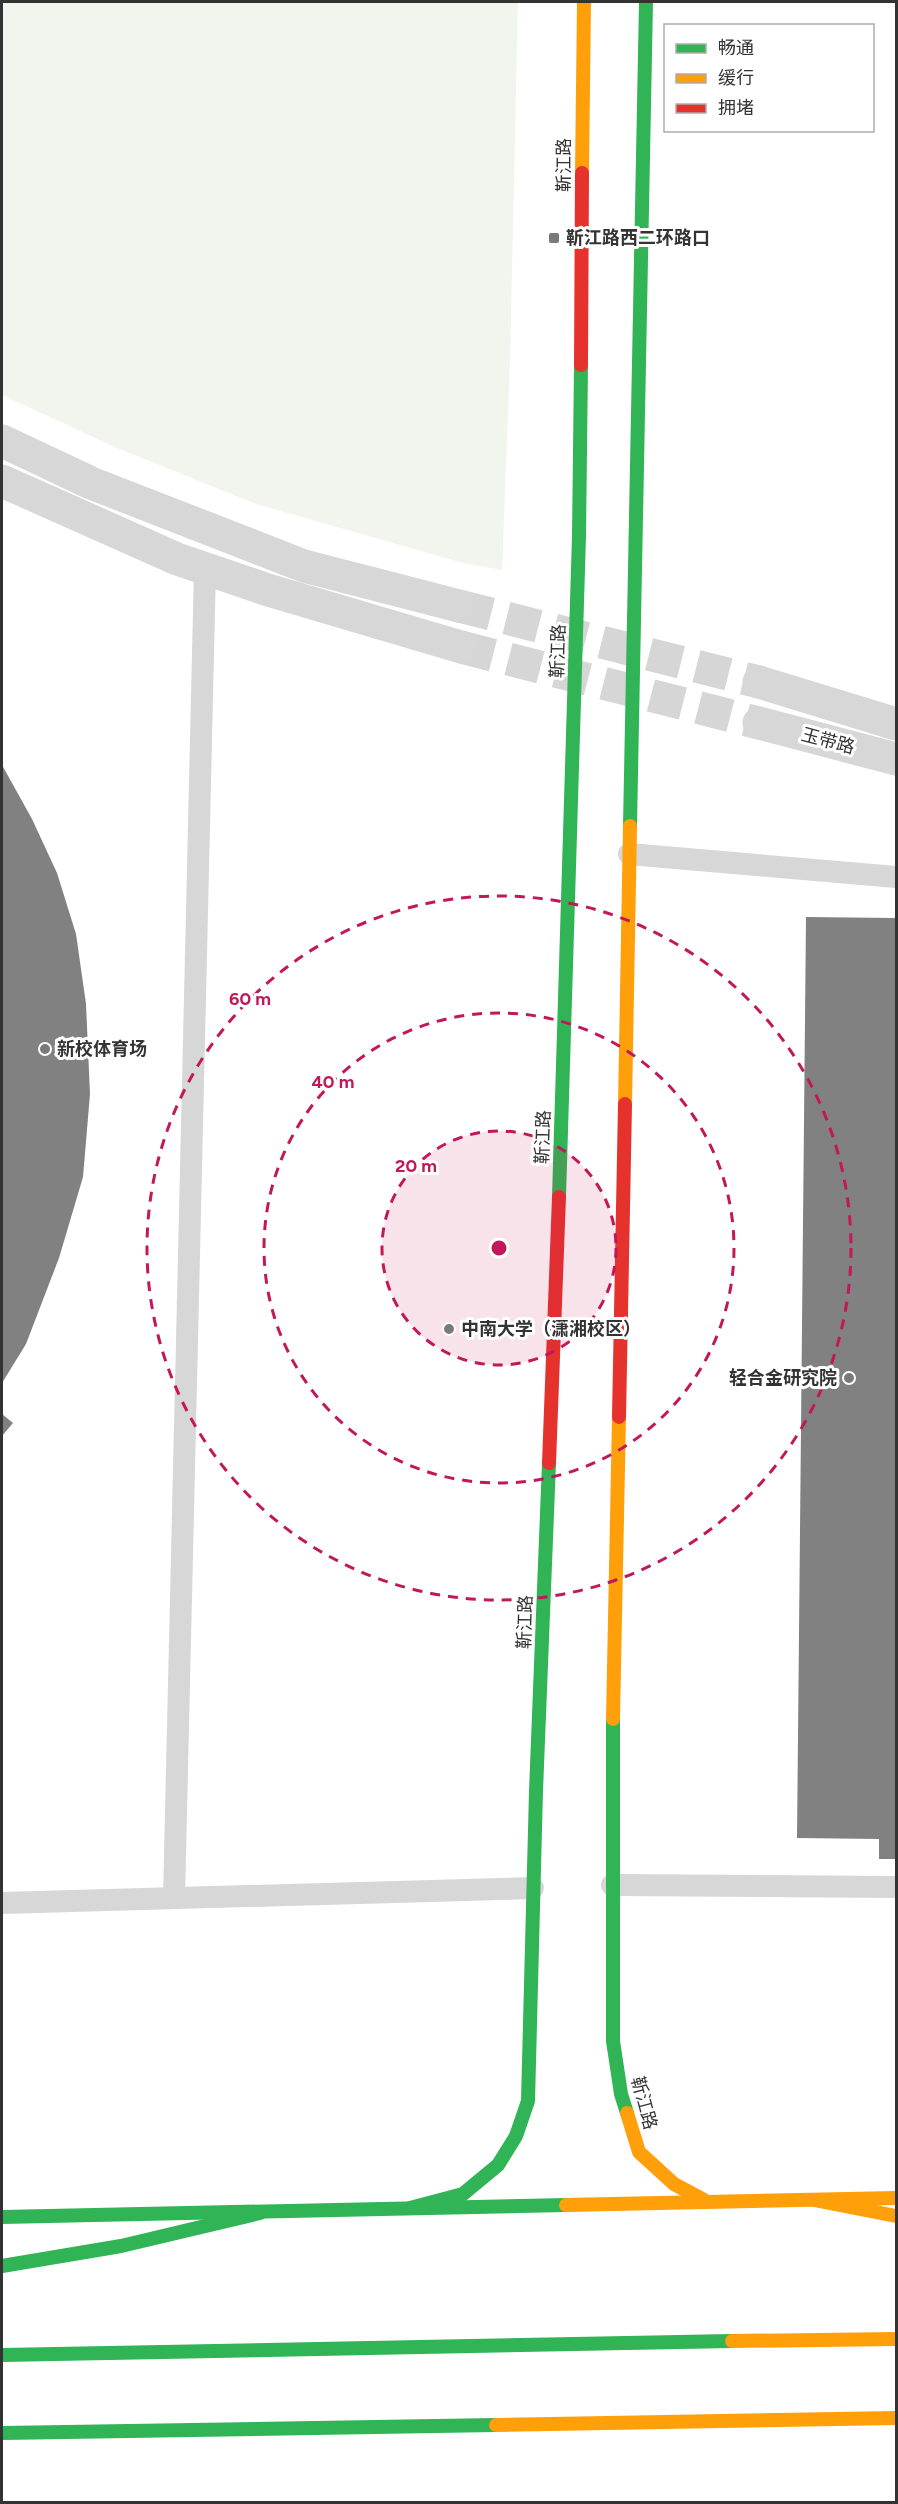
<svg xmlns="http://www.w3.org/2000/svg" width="898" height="2504" viewBox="0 0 898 2504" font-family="Figtree,'Noto Sans SC',sans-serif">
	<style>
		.green { fill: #f1f5ed }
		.building { fill: #818181 }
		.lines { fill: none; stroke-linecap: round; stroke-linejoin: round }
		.street-tunnel { stroke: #d6d6d6; stroke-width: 33; stroke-dasharray: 33 16; stroke-linecap: butt }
		.lane { stroke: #d7d7d7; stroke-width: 22 }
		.street { stroke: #d7d7d7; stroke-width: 33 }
		.fast { stroke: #30b455; stroke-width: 14 }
		.slow { stroke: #ff9f0a; stroke-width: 14 }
		.jam { stroke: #e5322d; stroke-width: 14 }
		.ring { fill: none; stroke: #c2185b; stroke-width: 3; stroke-dasharray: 10 8 }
		.poi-dot { fill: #7a7a7a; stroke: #fff; stroke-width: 2 }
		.labels { text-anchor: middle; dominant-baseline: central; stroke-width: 6; stroke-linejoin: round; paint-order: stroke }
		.street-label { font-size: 18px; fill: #333; stroke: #fff }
		.poi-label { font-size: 18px; font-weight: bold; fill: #333; stroke: #fff; text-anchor: start }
		.centre { fill: #c2185b; stroke: #fff; stroke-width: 3 }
		.ring-label { font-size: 18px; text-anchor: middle; font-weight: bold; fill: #c2185b; stroke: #fff; stroke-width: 6; stroke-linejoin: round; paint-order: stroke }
	</style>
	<rect width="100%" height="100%" fill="#fff"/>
	<polygon class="green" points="2,2 518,2 510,361 502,570 463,563 256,504 117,448 2,395"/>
	<g class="building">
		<polygon points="2,765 32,819 57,873 76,934 86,1004 90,1094 83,1177 59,1258 26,1344 2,1383"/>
		<polygon points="806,917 896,918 896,1859 879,1859 879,1839 797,1838"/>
		<polygon points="2,1414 13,1423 2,1436"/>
	</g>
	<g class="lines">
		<g class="street-tunnel">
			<polyline points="459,606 759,682"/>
			<polyline points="461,647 759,723"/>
		</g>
		<g class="lane">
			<polyline points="629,854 896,877"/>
			<polyline points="612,1885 896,1887"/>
			<polyline points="174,1898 205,568"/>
			<polyline points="2,1903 533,1888"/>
		</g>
		<g class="street">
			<polyline points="2,441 91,483 304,566 459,606"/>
			<polyline points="2,481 177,559 268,590 461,647"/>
			<polyline points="759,682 896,724"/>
			<polyline points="759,723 896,759"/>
		</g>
		<g class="fast">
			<polyline points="630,826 646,2"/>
			<polyline points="559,1197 579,536 581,365"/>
			<polyline points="613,1719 613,2041 621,2094 627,2113"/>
			<polyline points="410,2208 463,2194 498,2165 516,2136 528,2101 536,1791 549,1463"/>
			<polyline points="2,2217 566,2205"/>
			<polyline points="2,2266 121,2246 260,2213"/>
			<polyline points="2,2355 732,2341"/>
			<polyline points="2,2433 496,2425"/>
		</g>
		<g class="slow">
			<polyline points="582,173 584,2"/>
			<polyline points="625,1104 630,826"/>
			<polyline points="613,1719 619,1417"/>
			<polyline points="627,2113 639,2152 674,2184 704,2200"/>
			<polyline points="814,2200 896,2216"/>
			<polyline points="566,2205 896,2198"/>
			<polyline points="732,2341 896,2339"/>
			<polyline points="496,2425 896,2418"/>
		</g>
		<g class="jam">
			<polyline points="581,365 582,173"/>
			<polyline points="619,1417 625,1104"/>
			<polyline points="549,1463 559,1197"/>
		</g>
	</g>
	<circle cx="499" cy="1248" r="117" fill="#c2185b" fill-opacity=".12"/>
	<g class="ring">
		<circle cx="499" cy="1248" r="117"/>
		<circle cx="499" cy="1248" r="235"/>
		<circle cx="499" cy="1248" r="352"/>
	</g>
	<g class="poi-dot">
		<rect x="548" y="232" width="12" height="12" rx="3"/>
		<circle cx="45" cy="1049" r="6"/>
		<circle cx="449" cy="1329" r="6"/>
		<circle cx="849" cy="1378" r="6"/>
	</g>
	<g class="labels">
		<g class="street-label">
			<text transform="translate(564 165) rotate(-90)">靳江路</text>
			<text transform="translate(558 651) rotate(-88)">靳江路</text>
			<text transform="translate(828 741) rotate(15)">玉带路</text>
			<text transform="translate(543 1137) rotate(-88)">靳江路</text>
			<text transform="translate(525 1622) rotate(-88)">靳江路</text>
			<text transform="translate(644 2103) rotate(75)">靳江路</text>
		</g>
		<g class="poi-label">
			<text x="566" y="238">靳江路西二环路口</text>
			<text x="57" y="1049">新校体育场</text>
			<text x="461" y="1329">中南大学（潇湘校区）</text>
			<text x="837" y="1378" text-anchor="end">轻合金研究院</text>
		</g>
	</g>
	<circle cx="499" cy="1248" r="9" class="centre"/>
	<g class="ring-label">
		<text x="250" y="1005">60 m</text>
		<text x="333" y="1088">40 m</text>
		<text x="416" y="1172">20 m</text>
	</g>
	<rect width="898" height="2504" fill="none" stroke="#333333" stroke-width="6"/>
	<rect x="664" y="24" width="210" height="108" fill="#ffffff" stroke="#adadad" stroke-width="1.5"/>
	<rect x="676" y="44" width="30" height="9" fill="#30b455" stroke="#adadad" stroke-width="1.5"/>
	<text x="718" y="54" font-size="18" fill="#333333">畅通</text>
	<rect x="676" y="74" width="30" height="9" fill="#ff9f0a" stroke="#adadad" stroke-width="1.5"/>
	<text x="718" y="84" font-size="18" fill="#333333">缓行</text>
	<rect x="676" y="104" width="30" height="9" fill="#e5322d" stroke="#adadad" stroke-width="1.5"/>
	<text x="718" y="114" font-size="18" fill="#333333">拥堵</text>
</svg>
